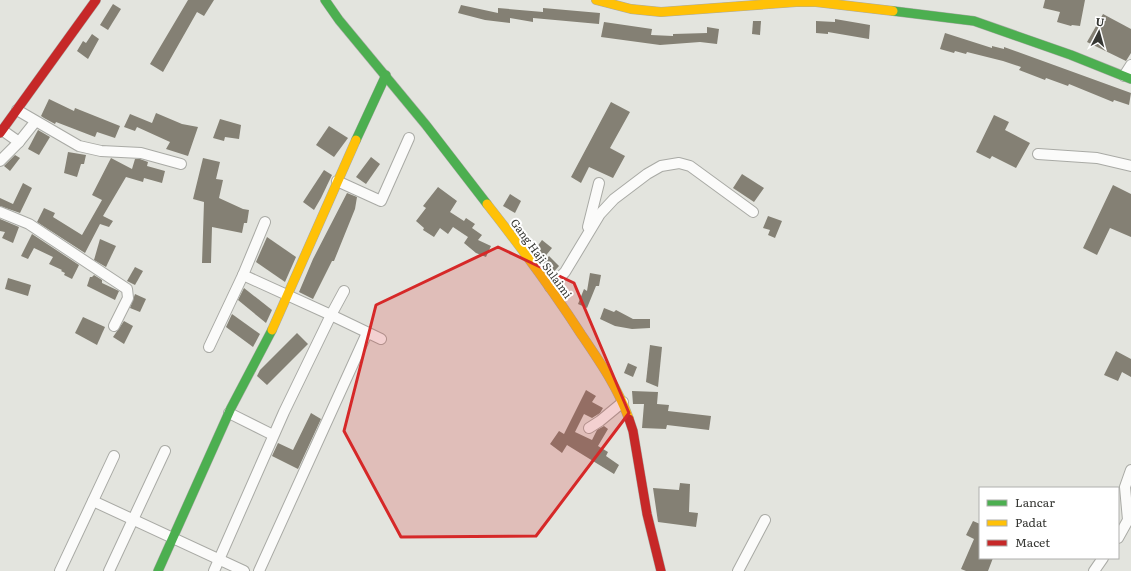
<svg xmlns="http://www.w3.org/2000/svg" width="1131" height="571" viewBox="0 0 1131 571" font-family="Literata,serif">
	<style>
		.building { fill: #848074 }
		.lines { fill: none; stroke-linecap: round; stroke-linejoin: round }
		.street-casing { stroke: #a9aaa5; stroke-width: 12 }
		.fast-casing { stroke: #a9aaa5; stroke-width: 10 }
		.slow-casing { stroke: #a9aaa5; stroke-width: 10 }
		.jam-casing { stroke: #a9aaa5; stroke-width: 10 }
		.street { stroke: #fbfbfa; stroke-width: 10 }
		.fast { stroke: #4caf50; stroke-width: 9 }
		.slow { stroke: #ffc107; stroke-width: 9 }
		.jam { stroke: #c62828; stroke-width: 9 }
		.marked { fill: #d62828; fill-opacity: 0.2; stroke: #d62828; stroke-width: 3; stroke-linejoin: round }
		.labels { text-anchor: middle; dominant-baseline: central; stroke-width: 4; stroke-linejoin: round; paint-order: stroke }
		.street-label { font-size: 11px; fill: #363733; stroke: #fff }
	</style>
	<rect width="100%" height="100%" fill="#e3e4de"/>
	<g class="building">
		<polygon points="188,0 214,0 204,16 197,12 163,72 150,64"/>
		<polygon points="1045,0 1085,0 1080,26 1072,25 1071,26 1057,22 1060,12 1043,8"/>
		<polygon points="113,4 121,9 108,30 100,25"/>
		<polygon points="461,5 498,13 498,8 543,12 543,8 600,13 599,24 533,18 533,22 510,18 510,23 485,20 458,13"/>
		<polygon points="1103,14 1131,29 1131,53 1126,61 1087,42"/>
		<polygon points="835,19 870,25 869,39 828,32 828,34 816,33 816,21 835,22"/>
		<polygon points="753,21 761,21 760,35 752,34"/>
		<polygon points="604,22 652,29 651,35 673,36 673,34 707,33 707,27 719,29 717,44 700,42 660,45 601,37"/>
		<polygon points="945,33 992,48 992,46 1004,49 1004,47 1131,93 1129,105 1114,100 1113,102 1069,84 1068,86 1046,78 1045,80 1019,70 1021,67 1003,61 967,52 966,54 955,51 954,53 940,49"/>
		<polygon points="92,34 99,39 88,59 77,51 83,41 86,43"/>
		<polygon points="49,99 74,111 75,108 120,126 115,138 97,132 95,137 56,122 55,124 44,118 41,116"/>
		<polygon points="611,102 630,112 610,148 625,156 613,178 589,167 581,183 571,177"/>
		<polygon points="156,113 182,124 198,127 188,156 166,149 170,142 137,127 135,131 124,127 130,114 152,123"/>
		<polygon points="994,115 1009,122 1005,130 1030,143 1016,168 992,156 990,159 976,152"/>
		<polygon points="220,119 241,125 239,139 225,137 224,141 213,138"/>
		<polygon points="329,126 348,138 334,157 316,145"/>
		<polygon points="38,130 50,137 39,155 28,149"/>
		<polygon points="68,152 86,155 84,164 81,164 77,177 64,173"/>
		<polygon points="15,155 20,158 10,171 4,166"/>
		<polygon points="371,157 380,164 366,184 356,177"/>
		<polygon points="111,158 132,169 135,159 140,159 148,162 147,166 165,171 162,183 144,178 143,182 126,177 103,216 113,221 109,227 100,224 85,253 37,222 44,208 55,213 53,217 82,235 102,200 92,195"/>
		<polygon points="203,158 220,162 216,179 223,180 219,198 243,209 249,210 247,223 244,223 242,233 212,227 211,263 202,263 204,202 193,199"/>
		<polygon points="324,170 332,175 321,198 314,210 303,202"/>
		<polygon points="742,174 764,188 754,202 733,188"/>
		<polygon points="23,183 32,188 20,213 0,206 0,198 13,204"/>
		<polygon points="1113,185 1131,194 1131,237 1110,228 1097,255 1083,248"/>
		<polygon points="438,187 457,201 450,212 464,221 466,218 475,224 472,228 482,235 478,240 491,246 486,257 476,253 464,243 468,237 453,227 448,234 440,228 434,237 423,230 424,228 416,221 426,208 423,206"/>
		<polygon points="347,193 357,197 355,209 334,261 332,261 313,299 299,292 313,259"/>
		<polygon points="510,194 521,201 515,213 503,206"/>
		<polygon points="768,216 782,221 775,238 768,235 770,230 763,228"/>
		<polygon points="0,219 19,227 13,243 2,238 5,232 0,231"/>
		<polygon points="32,234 79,265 72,279 64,275 65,273 61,271 62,270 49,264 53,257 34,248 28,259 21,256"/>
		<polygon points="267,237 296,257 285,282 256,262"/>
		<polygon points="100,239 116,246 106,267 94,260"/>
		<polygon points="542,240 552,248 543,259 534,251"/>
		<polygon points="549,256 559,266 551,275 543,263"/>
		<polygon points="135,267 143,271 135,285 127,281"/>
		<polygon points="590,273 601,275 599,286 596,286 587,308 578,304 584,289 587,291"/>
		<polygon points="94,275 102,280 102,283 119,291 115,300 87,286 90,277 92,277"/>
		<polygon points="8,278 31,285 28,296 5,289"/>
		<polygon points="244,288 272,310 266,323 238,300"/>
		<polygon points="135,294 146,299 140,312 130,308"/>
		<polygon points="604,308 614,312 616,310 633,319 650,319 650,328 632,329 615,326 600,319"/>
		<polygon points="232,314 260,334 253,347 226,327"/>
		<polygon points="83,317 105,327 97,345 75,333"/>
		<polygon points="124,321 133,326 124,344 113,337"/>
		<polygon points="297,333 308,344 267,385 257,376 260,370"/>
		<polygon points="650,345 662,347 658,387 646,382"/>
		<polygon points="1116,351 1131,359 1131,377 1122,372 1118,381 1104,375"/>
		<polygon points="628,363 637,367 633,377 624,373"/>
		<polygon points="586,390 596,396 592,402 603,408 600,413 592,418 584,414 575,432 592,440 597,430 604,426 608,429 598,446 608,452 606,456 619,465 614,474 567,445 562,453 550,444 559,431 564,434"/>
		<polygon points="632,391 658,392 657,404 669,405 668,411 711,416 709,430 667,425 666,429 642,428 644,404 633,404"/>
		<polygon points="311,413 321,419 298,469 272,456 278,443 293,450"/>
		<polygon points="680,483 690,484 689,512 698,513 696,527 658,522 653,488 679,490"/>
		<polygon points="973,521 980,524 980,558 993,558 988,571 966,571 961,569 974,539 966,535"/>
	</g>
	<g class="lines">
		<g class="street-casing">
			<g id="street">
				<polyline points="1124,76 1131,65"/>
				<polyline points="17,110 79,146 101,151 141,153 181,164"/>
				<polyline points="2,130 19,142"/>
				<polyline points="1038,154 1097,158 1131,166"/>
				<polyline points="0,161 19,142 35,122"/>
				<polyline points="337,181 381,201 409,138"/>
				<polyline points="0,212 29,224 127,289 128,298 114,326"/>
				<polyline points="265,222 243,275 331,315 344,291"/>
				<polyline points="588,227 599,183"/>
				<polyline points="550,287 565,272 600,214 614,199 647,174 661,166 679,163 690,166 753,212"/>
				<polyline points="209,347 243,275"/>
				<polyline points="229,413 273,435"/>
				<polyline points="589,428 600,421 623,402"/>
				<polyline points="93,501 244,571"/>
				<polyline points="1118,538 1128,520 1125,487 1131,470"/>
				<polyline points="60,571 114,456"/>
				<polyline points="109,571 165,451"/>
				<polyline points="214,571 284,412 331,315 381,339"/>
				<polyline points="259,571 367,333"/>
				<polyline points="738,571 765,520"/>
				<polyline points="1094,571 1103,558"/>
			</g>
		</g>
		<g class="fast-casing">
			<g id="fast">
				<polyline points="325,0 339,20 426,125 487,204"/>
				<polyline points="893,11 974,21 1071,55 1131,79"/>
				<polyline points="356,140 386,75"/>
				<polyline points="158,571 231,408 272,330"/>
			</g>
		</g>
		<g class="slow-casing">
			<g id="slow">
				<polyline points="596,0 631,9 661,12 796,2 816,2 893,11"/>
				<path d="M487,204c33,42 65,85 94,130 19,28 37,54 48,85"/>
				<polyline points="272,330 356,140"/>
			</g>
		</g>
		<g class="jam-casing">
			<g id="jam">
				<polyline points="0,133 96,0"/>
				<polyline points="629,419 633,431 647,514 661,571"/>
			</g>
		</g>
		<use href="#street" class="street"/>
		<use href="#fast" class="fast"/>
		<use href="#slow" class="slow"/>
		<use href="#jam" class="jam"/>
	</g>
	<path class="marked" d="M498,247l76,36 55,130 -93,123 -135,1 -57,-106 32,-126z"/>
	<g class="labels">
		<g class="street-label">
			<text transform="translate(542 258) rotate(54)">Gang Haji Sulaimi</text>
		</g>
	</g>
	<rect x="979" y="487" width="140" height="72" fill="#ffffff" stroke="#afafad"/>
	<rect x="987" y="500" width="20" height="6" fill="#4caf50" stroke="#afafad"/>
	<text x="1015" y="507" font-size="12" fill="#363733">Lancar</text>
	<rect x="987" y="520" width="20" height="6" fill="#ffc107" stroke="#afafad"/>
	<text x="1015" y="527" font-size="12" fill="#363733">Padat</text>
	<rect x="987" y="540" width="20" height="6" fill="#c62828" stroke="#afafad"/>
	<text x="1015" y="547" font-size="12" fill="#363733">Macet</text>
	<g transform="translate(1099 32) rotate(6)" stroke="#ffffff" stroke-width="3" paint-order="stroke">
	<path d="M0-3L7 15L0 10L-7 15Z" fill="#363733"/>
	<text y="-6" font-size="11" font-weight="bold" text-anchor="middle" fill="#363733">U</text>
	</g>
</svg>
